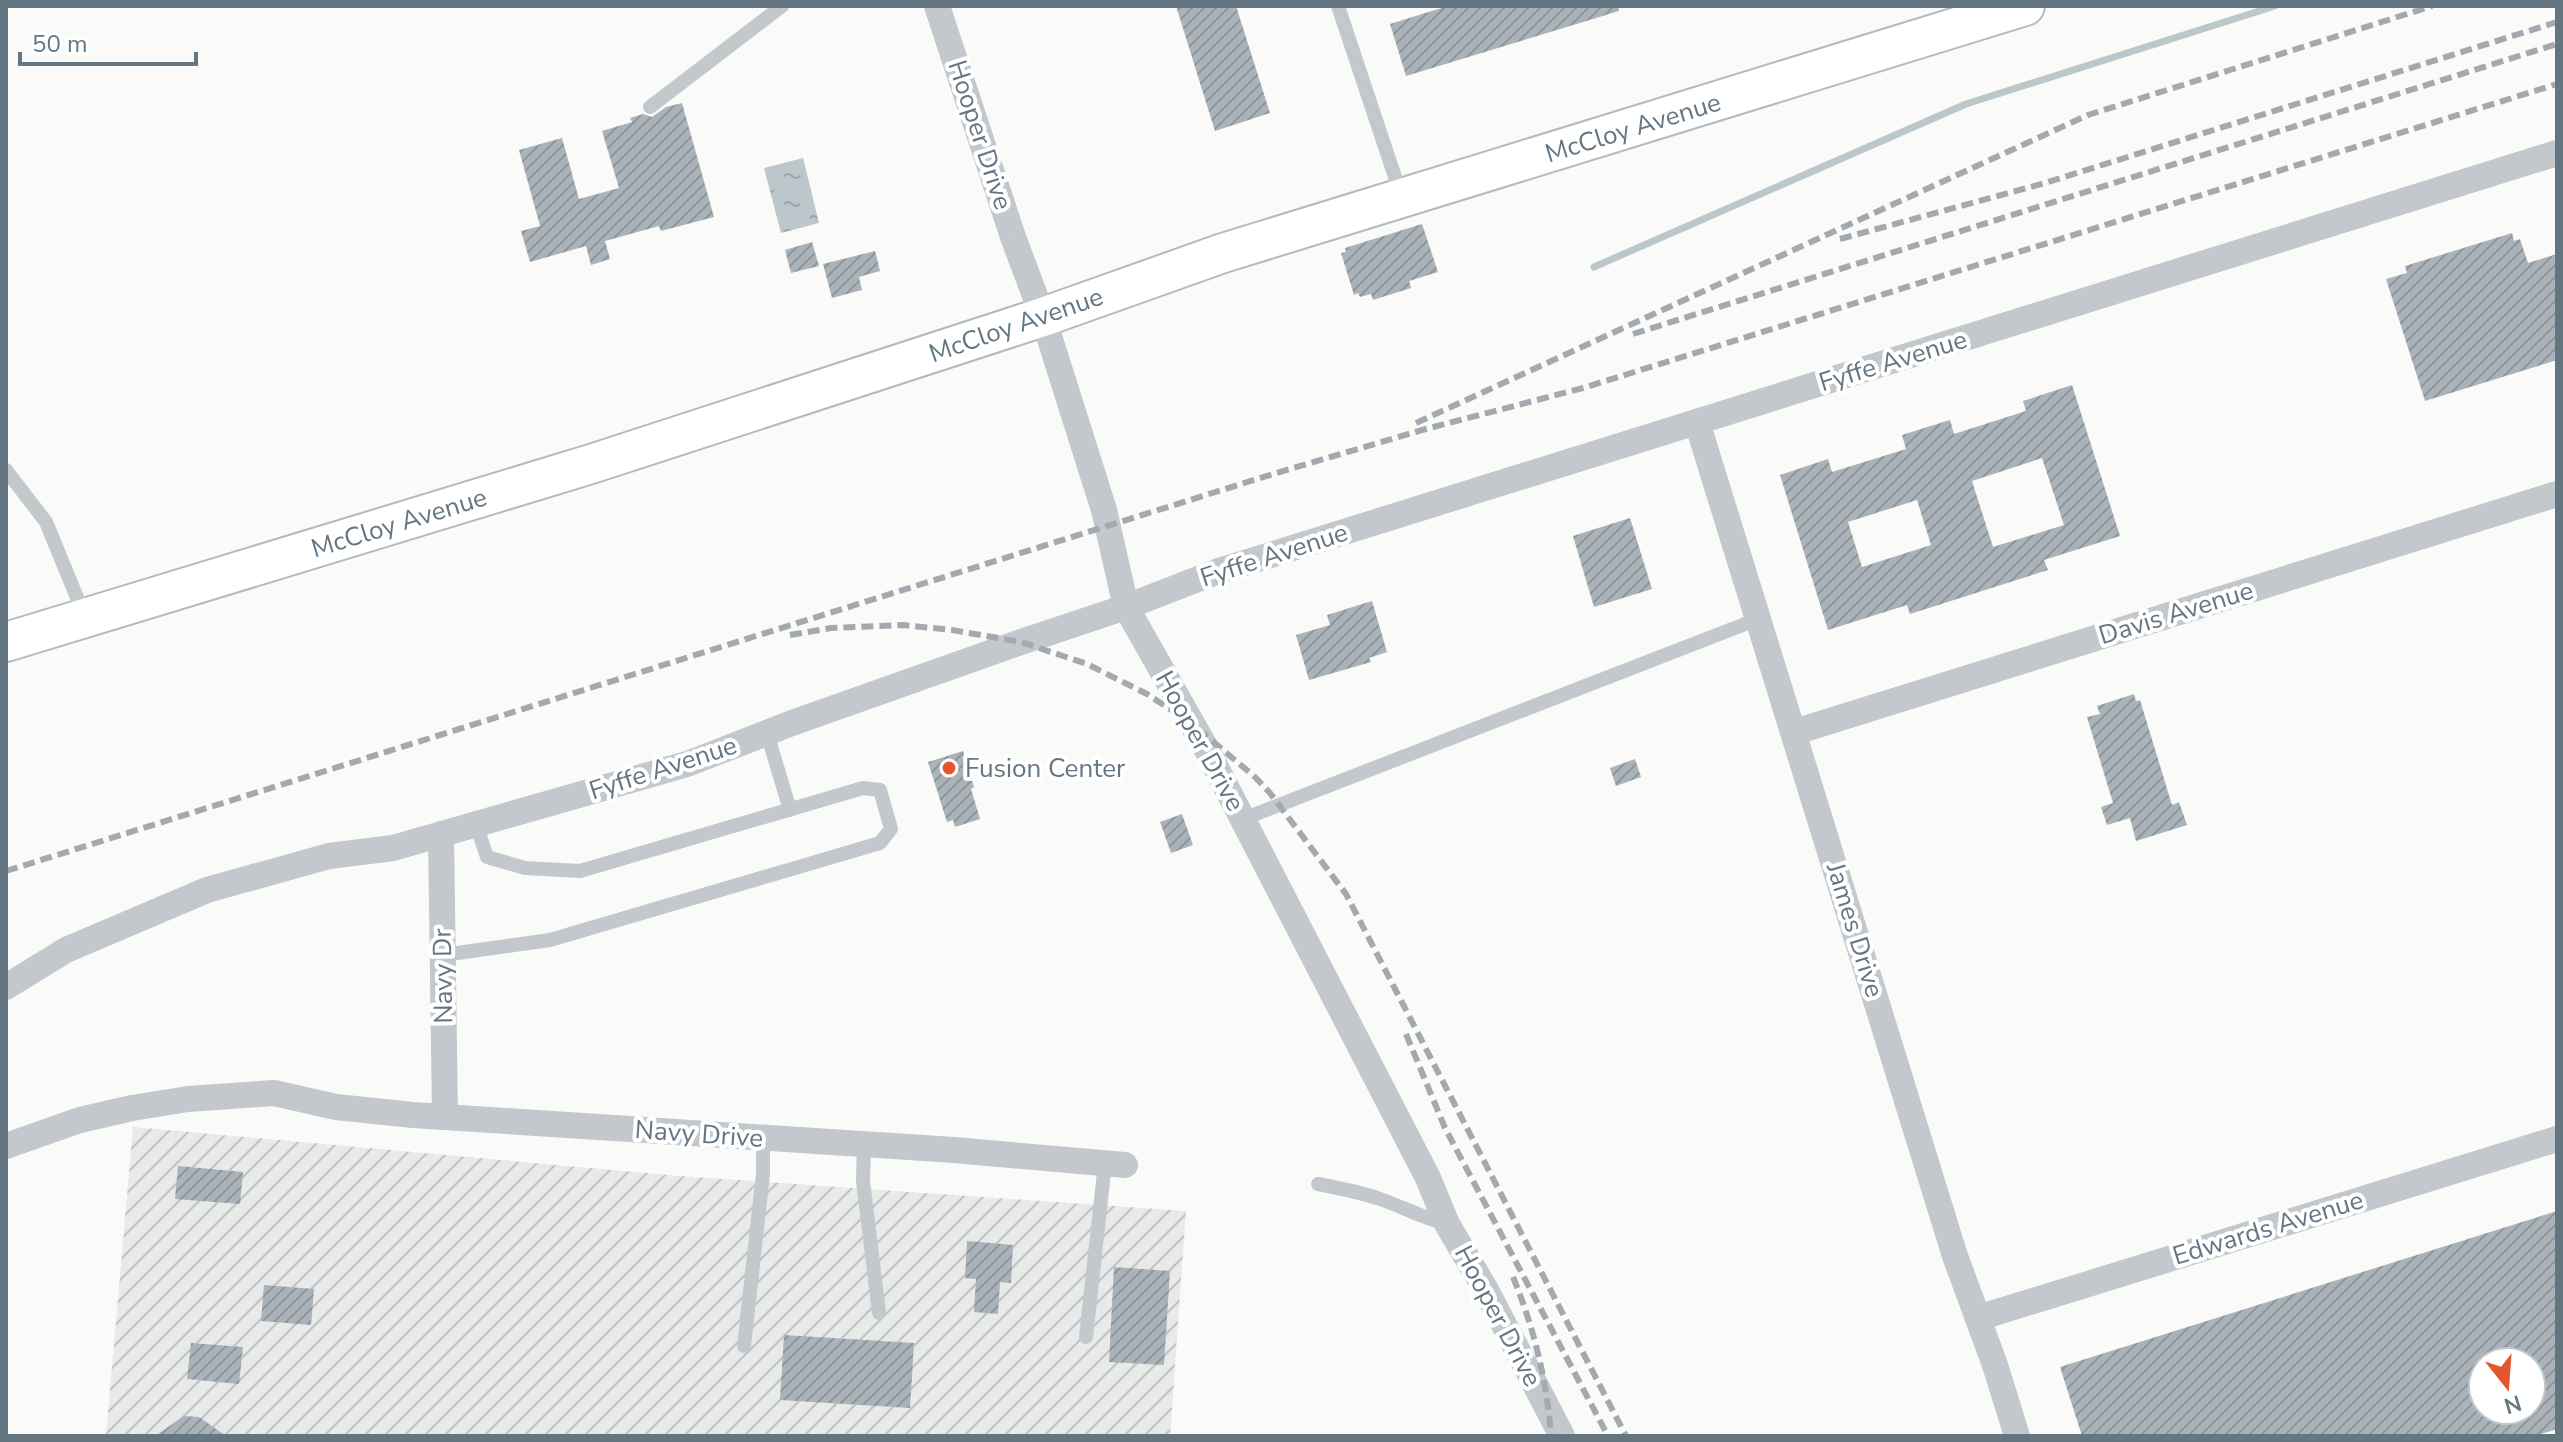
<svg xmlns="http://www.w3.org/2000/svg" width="2563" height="1442" viewBox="0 0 2563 1442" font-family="'Nunito Sans',sans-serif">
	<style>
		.industrial { fill: url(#industrial-furrows) }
		.water { fill: url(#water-ripples) }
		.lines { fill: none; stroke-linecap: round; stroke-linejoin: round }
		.stream { stroke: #bbc7cb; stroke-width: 7 }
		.building { fill: url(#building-hatch); fill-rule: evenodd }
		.secondary-casing { stroke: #b3babf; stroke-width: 42 }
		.lane { stroke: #c3c8cc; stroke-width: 14 }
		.street { stroke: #c3c8cc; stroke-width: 26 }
		.secondary { stroke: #fff; stroke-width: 38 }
		.rail { stroke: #a2aab0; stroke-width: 6; stroke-dasharray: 12 6; stroke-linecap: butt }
		.poi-dot { fill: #e4572e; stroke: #fff; stroke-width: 3 }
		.labels { text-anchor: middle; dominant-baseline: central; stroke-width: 8; stroke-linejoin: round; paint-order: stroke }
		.street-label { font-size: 26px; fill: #657683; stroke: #fff }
		.poi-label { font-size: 26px; fill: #657683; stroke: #fff; text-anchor: start }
	</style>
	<defs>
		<pattern id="industrial-furrows" width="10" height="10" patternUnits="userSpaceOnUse" patternTransform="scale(2)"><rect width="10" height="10" fill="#e8e9e9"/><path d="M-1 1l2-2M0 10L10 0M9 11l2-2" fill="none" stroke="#c0c1c2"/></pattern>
		<pattern id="water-ripples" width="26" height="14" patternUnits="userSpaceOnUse" patternTransform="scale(2)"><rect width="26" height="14" fill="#bbc7cb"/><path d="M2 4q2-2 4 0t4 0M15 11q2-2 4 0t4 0" fill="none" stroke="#9ca6aa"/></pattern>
		<pattern id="building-hatch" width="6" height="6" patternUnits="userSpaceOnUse" patternTransform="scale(2)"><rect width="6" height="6" fill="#aab3b9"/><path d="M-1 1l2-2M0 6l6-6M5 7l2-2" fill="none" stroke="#8e969c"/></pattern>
	</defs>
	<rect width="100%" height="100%" fill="#fafaf8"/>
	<polygon class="industrial" points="133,1127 679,1176 1186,1211 1170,1436 106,1436"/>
	<polygon class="water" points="803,158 819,223 781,233 764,168"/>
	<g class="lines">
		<polyline class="stream" points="1594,267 1966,104 2275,6"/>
	</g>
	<g class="building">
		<polygon points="1176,6 1236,6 1270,113 1215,131"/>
		<polygon points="1448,6 1618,6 1619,11 1406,76 1390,24"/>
		<polygon points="682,103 714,217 661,231 659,226 605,241 610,259 591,265 586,246 530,262 521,231 540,226 519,150 562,138 579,199 619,188 602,131 632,122 630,118 643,114 652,117 666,107"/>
		<polygon points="1422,224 1438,272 1409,281 1411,288 1373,300 1371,294 1360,297 1358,293 1354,295 1341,253 1346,252 1345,248"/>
		<polygon points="2512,233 2514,241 2520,239 2528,263 2557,254 2557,360 2425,401 2386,279 2407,273 2405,266"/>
		<polygon points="812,242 819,266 791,273 785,250"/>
		<polygon points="875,251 880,271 859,277 862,290 832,298 823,264"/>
		<path d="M2072,385l48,151 -76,24 4,10 -138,44 -3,-9 -79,25 -48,-155 48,-16 4,13 74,-23 -4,-14 48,-15 4,14 72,-23 -3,-10zM2042,458l22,67 -71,22 -21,-66zM1917,500l14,45 -69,22 -14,-45z"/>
		<polygon points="1630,518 1652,589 1594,607 1573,536"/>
		<polygon points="1372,601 1387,652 1369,658 1371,662 1309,680 1296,635 1330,625 1327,615"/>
		<polygon points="2134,694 2136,701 2140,700 2172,805 2179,802 2187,825 2136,841 2130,818 2107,825 2101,807 2113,803 2087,717 2100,714 2097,706"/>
		<polygon points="963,751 974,787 971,789 980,819 955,827 953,820 947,822 928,762"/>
		<polygon points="1635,759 1641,777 1616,786 1610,768"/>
		<polygon points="1182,814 1193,845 1171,853 1160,822"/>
		<polygon points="178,1166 243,1172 240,1204 175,1199"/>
		<path d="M2557,1211v218l-23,7h-452l-22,-69zM2483,1362h48v48h-48z"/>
		<polygon points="967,1241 1013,1245 1011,1283 1000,1282 998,1314 974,1312 976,1279 965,1278"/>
		<polygon points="1114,1267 1170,1271 1164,1365 1109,1362"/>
		<polygon points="264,1285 314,1289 311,1325 261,1321"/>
		<polygon points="784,1335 914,1343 910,1408 780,1400"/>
		<polygon points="191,1343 243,1347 239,1384 187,1379"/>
		<polygon points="184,1416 199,1417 226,1436 155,1436"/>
	</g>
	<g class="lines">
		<g class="secondary-casing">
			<polyline id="secondary" points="6,642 591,464 1043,317 1223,253 2025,6"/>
		</g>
		<g class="lane">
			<polyline points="1338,6 1401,195"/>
			<polyline points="650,107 782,6"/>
			<polyline points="6,470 46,522 85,617"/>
			<polyline points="767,733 790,810"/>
			<polyline points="1243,819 1758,619"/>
			<polyline points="443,955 550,940 880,843 891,829 880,790 863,788 580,871 525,868 487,857 476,824"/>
			<polyline points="864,1144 863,1181 879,1313"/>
			<path d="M1318,1184c21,4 42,8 62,15 23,8 43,19 67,25"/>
			<polyline points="1086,1337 1105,1163"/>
			<polyline points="744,1346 763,1174 763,1138"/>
		</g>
		<g class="street">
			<polyline points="937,6 1013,237 1043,317 1104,510 1126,607 1207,750 1428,1178 1447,1224 1486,1290 1562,1436"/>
			<polyline points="1697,422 1955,1256 1995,1365 2017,1436"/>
			<polyline points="1795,732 2557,494"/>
			<polyline points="441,834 445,1117"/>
			<polyline points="6,987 66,950 207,890 329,856 393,848 687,764 792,723 1021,642 1126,607 1216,572 2557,153"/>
			<polyline points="6,1146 80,1120 132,1108 188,1099 274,1093 336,1107 413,1115 954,1150 1125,1165"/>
			<polyline points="1978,1318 2557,1139"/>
		</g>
		<use href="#secondary" class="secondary"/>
		<g class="rail">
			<polyline points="1840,239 2045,183 2557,22"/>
			<polyline points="1633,334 2557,44"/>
			<polyline points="1416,423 2088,115 2432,6"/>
			<polyline points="790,635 831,628 903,625 952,630 1021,642 1087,664 1147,694 1191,723 1255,777 1270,793 1346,894 1626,1436"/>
			<polyline points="6,871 1273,474 1422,430 1583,388 2557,84"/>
			<polyline points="1406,1034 1445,1128 1608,1436"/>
			<path d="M1513,1277c21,51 34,104 38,159"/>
		</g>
	</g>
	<circle class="poi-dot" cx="949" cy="768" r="8"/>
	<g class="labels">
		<g class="street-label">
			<text transform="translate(1633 128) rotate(-17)">McCloy Avenue</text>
			<text transform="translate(980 135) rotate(72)">Hooper Drive</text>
			<text transform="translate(1016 325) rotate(-19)">McCloy Avenue</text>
			<text transform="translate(1893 361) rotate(-17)">Fyffe Avenue</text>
			<text transform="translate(399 523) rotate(-17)">McCloy Avenue</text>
			<text transform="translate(1274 555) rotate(-18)">Fyffe Avenue</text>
			<text transform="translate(2176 613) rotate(-17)">Davis Avenue</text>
			<text transform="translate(1200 741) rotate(61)">Hooper Drive</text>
			<text transform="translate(663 768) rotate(-18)">Fyffe Avenue</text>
			<text transform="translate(1855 930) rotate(73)">James Drive</text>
			<text transform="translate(443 976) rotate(-91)">Navy Dr</text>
			<text transform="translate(699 1134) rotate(4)">Navy Drive</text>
			<text transform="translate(2268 1228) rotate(-17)">Edwards Avenue</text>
			<text transform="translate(1498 1316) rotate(62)">Hooper Drive</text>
		</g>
		<g class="poi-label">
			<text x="965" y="768">Fusion Center</text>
		</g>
	</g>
	<rect width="2563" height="1442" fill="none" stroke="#657683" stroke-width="16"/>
	<g transform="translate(2507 1386) rotate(163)"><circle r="38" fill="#ffffff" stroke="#c1c8cd" stroke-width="2"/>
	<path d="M0-6L14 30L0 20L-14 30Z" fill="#e4572e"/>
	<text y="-12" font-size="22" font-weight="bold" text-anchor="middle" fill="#657683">N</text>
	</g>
	<path d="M20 52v12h176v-12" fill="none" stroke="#657683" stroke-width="4"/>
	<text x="32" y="52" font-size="24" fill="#657683" stroke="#ffffff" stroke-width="6" paint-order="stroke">50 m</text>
</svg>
